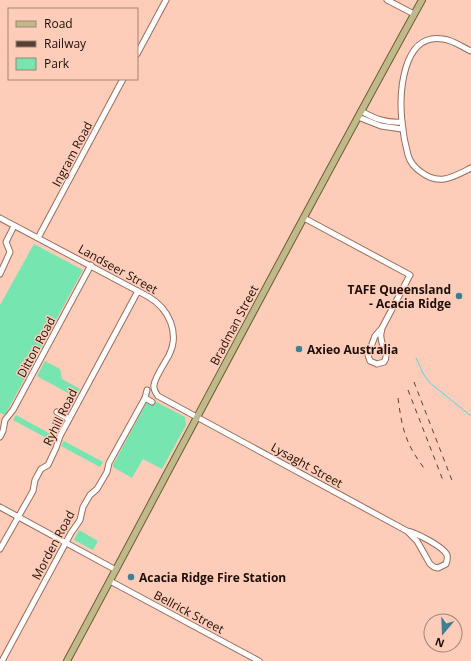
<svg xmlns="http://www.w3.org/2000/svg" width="471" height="661" viewBox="0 0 471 661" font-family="'Open Sans',sans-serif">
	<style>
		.green { fill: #76e5b0 }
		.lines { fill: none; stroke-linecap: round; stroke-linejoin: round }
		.stream { stroke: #5bd3f7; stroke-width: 1 }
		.minor-casing { stroke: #996d5c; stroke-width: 7 }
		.major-casing { stroke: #6c5f2c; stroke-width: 8 }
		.minor { stroke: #fff; stroke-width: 5 }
		.major { stroke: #c0b98c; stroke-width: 6 }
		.rail { stroke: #573f36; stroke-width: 1; stroke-dasharray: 5 5; stroke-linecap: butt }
		.poi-dot { fill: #3f7f93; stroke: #fecdba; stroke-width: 1.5 }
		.labels { text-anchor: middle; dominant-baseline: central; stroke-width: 3; stroke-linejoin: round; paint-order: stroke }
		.street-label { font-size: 12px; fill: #1e0e08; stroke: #fecdba }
		.poi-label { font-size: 12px; font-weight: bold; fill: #1e0e08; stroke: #fecdba; text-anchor: start }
	</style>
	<rect width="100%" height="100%" fill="#fecdba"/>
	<g class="green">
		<polygon points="34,244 83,270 5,415 0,413 0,305"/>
		<polygon points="45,361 60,369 62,379 80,389 75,397 37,376"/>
		<polygon points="149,398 185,417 186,425 162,469 143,459 132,478 113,467 113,465"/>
		<polygon points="16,415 54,436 52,441 13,420"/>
		<polygon points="64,441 103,462 100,467 61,446"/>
		<polygon points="79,530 98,541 93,550 74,540"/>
	</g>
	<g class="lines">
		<polyline class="stream" points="416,358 424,375 430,383 471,416"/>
		<g class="minor-casing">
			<g id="minor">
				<polyline points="387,0 414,14"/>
				<path d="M471,51c-9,-4 -18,-11 -28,-12 -41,-7 -44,55 -41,83 1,11 3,22 6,33 2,7 7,13 13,17 18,14 32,5 50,-4"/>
				<polyline points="137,54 166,0"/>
				<path d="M361,111c14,8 25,12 41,11"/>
				<polyline points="358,117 381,126 402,129"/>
				<path d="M0,218l149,79c20,12 31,36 20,58 -4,8 -14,22 -15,30 -1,5 2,8 4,11l249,135c8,1 37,16 40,24 1,3 0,6 -1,9l-8,4 -4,-1 -4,-3 -13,-23 -10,-10"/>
				<path d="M304,218l106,57 -28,53 -7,8 -7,19 2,6 7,3 7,-2c6,-9 -3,-15 -3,-25 -1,-3 1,-6 1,-9"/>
				<polyline points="38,238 123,79"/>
				<polyline points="0,274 10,252 6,242 14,226"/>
				<polyline points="145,398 152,402"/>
				<polyline points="57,412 69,419"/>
				<polyline points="0,437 3,431 5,420 13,410 91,265"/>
				<polyline points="0,507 116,570"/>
				<polyline points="0,549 33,491 35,480 41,469 48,465 56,448 60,436 138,291"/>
				<polyline points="110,581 259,661"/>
				<polyline points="2,661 71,533 80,520 83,507 90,495 97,489 107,472 109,463 145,398 147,390"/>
			</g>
		</g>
		<g class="major-casing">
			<path id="major" d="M67,661c118,-220 234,-442 355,-661"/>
		</g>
		<use href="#minor" class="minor"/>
		<use href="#major" class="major"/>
		<g class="rail">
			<polyline points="414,382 453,483"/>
			<polyline points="408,390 444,483"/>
			<path d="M398,398c4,30 7,45 26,70"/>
		</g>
	</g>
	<g class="poi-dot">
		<circle cx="459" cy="296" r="4"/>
		<circle cx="299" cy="349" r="4"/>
		<circle cx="131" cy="577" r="4"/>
	</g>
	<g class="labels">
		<g class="street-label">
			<text transform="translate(72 154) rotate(-62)">Ingram Road</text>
			<text transform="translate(118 269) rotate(29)">Landseer Street</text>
			<text transform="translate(234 325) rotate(-62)">Bradman Street</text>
			<text transform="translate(36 347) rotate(-62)">Ditton Road</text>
			<text transform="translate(60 417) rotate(-64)">Ryhill Road</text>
			<text transform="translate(307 465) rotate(29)">Lysaght Street</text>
			<text transform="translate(53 545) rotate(-62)">Morden Road</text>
			<text transform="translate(189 612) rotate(28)">Bellrick Street</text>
		</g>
		<g class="poi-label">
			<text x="451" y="289" text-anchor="end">TAFE Queensland<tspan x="451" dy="14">- Acacia Ridge</tspan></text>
			<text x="307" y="349">Axieo Australia</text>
			<text x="139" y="577">Acacia Ridge Fire Station</text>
		</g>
	</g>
	<rect x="8" y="8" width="130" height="72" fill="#fecdba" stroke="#a48173"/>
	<rect x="16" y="21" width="20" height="6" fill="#c0b98c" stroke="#a48173"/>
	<text x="44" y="28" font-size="12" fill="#1e0e08">Road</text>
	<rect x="16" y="41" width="20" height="6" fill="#573f36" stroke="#a48173"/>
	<text x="44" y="48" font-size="12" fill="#1e0e08">Railway</text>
	<rect x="16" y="58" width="20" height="12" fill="#76e5b0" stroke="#a48173"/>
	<text x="44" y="68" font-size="12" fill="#1e0e08">Park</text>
	<g transform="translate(443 633) rotate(199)"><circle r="19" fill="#fecdba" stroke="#a48173"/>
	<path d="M0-3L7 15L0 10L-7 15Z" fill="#3f7f93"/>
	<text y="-6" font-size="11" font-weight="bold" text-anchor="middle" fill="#1e0e08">N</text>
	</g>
</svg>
